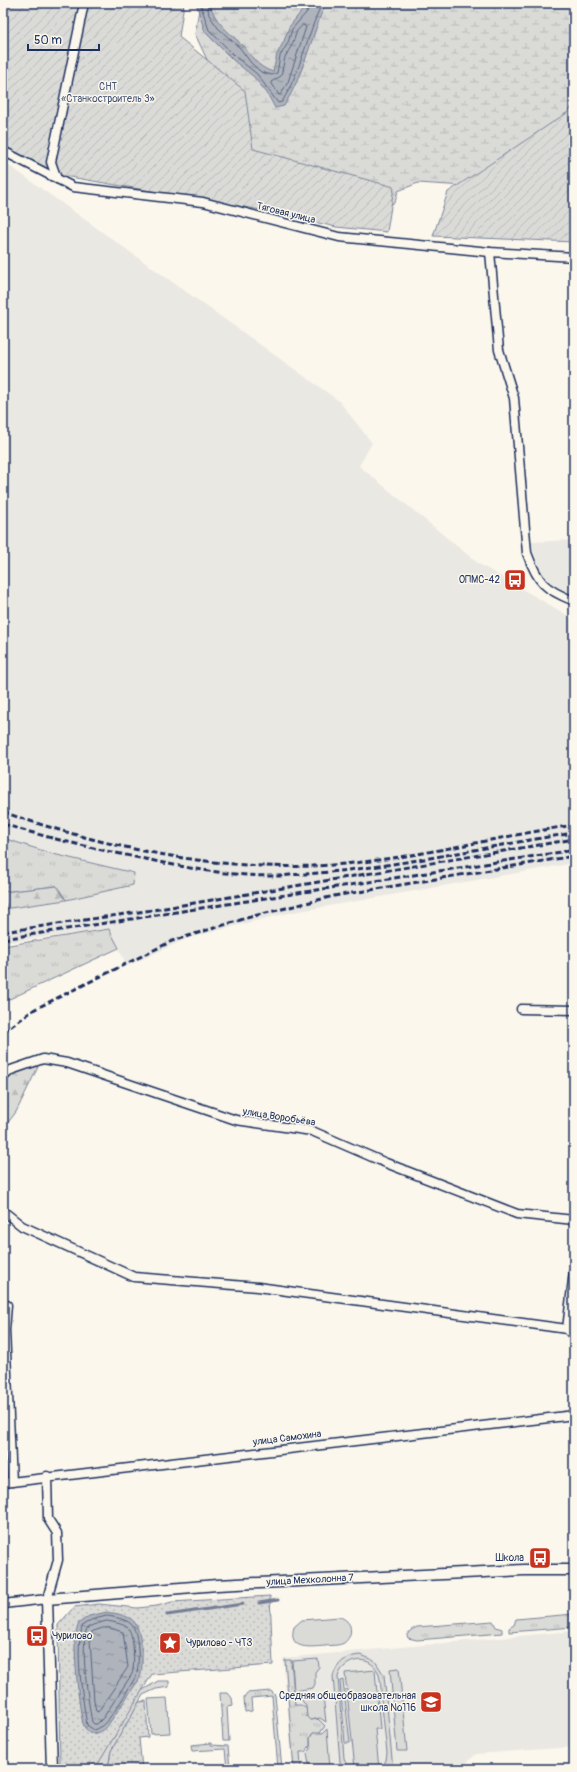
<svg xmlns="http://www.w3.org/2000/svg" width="577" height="1772" viewBox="0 0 577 1772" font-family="Pangolin,sans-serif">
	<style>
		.built { fill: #eae8e2 }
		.grass { fill: url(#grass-tufts); stroke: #7a849a }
		.forest { fill: url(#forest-firs); stroke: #7a849a }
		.wetland { fill: url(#wetland-marsh); stroke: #7a849a }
		.park { fill: url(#park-dots); stroke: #7a849a }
		.garden { fill: url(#garden-furrows); stroke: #7a849a }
		.pitch { fill: #dadad7; stroke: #7a849a }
		.water { fill: url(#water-ripples); stroke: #747e96 }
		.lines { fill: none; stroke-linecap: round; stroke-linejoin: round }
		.shore { stroke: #566483; stroke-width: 1 }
		.stream { stroke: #747e96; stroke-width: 3 }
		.minor-casing { stroke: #1b2f5e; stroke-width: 11 }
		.tertiary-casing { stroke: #1b2f5e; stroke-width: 13 }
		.minor { stroke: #fbf7ec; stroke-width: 8 }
		.tertiary { stroke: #fbf7ec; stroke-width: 10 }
		.rail { stroke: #1b2f5e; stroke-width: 3; stroke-dasharray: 6 3; stroke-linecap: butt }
		.labels { text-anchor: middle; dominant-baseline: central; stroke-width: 3; stroke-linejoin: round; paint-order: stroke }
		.park-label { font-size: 10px; fill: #415176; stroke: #fbf7ec }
		.street-label { font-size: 10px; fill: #1b2f5e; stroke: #fbf7ec }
		.poi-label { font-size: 10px; fill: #1b2f5e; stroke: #fbf7ec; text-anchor: end }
	</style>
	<defs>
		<pattern id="grass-tufts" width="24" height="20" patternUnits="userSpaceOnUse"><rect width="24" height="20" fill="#dadad7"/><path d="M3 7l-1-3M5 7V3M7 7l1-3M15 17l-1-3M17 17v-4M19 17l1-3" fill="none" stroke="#babbbb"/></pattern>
		<pattern id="forest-firs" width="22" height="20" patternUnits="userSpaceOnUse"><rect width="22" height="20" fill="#dadad7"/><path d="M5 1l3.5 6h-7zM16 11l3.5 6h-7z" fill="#babbbb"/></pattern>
		<pattern id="wetland-marsh" width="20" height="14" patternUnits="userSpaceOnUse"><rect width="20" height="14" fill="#dadad7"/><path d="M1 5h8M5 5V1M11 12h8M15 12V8" fill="none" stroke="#babbbb"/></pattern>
		<pattern id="park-dots" width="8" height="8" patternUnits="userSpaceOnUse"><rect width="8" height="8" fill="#dadad7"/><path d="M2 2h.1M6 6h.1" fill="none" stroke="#babbbb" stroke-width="1.8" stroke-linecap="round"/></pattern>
		<pattern id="garden-furrows" width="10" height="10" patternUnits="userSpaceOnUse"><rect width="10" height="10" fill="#dadad7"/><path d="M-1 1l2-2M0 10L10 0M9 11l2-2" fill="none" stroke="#babbbb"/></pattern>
		<pattern id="water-ripples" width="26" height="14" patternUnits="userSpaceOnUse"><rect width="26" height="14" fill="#afb3bb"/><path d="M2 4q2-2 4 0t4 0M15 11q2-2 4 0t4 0" fill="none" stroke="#8e929b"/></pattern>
	</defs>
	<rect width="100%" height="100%" fill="#fbf7ec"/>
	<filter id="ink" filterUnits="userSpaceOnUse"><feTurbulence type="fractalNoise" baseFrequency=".025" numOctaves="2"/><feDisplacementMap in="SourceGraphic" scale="8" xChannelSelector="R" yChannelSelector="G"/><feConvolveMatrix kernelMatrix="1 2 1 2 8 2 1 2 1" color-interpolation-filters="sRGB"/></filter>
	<g filter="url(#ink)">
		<g class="built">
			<polygon points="3,163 14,169 339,401 372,443 359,466 479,564 574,619 574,863 283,914 188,938 127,966 109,929 3,943 3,909 92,894 134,873 53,854 3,838"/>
			<polygon points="574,540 574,596 560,592 543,579 530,542"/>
			<polygon points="574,1631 574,1747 476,1754 465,1764 444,1765 444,1769 293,1769 283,1658"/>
		</g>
		<g class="grass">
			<polygon points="3,838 53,854 134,873 133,885 66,900 56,886 3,892"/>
			<polygon points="109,929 119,948 3,1002 3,946"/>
			<polygon points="574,1614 574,1627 509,1632 509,1628 514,1625 516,1619"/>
			<polygon points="493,1621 496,1627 502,1629 502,1633 417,1640 408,1638 407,1635 411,1630 417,1627"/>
			<polygon points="285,1660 291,1660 295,1705 301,1705 307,1709 307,1717 310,1720 318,1719 325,1726 319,1734 313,1733 310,1737 310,1746 305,1752 300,1752 301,1767 307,1767 310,1769 294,1769"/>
			<polygon points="158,1681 169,1681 169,1687 156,1689 143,1695 111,1751 108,1769 94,1769 141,1691"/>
			<polygon points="271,1691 275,1695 282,1769 278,1769 272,1696 251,1698 252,1711 245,1712 244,1697 247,1693"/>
			<polygon points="220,1693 228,1693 232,1698 233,1706 227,1707 229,1741 223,1741"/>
			<polygon points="211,1743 211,1745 228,1746 230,1769 227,1769 225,1749 192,1751 191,1745"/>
		</g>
		<g class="forest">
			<polygon points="57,886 66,900 3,909 3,892"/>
			<polygon points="26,1065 38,1067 16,1112 3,1129 3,1080"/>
		</g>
		<polygon class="wetland" points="200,3 574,3 574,132 495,188 418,183 398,191 395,202 371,218 279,185 238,140 209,64 195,34"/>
		<g class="park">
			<polygon points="270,1596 273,1665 152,1674 95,1769 60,1769 58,1625 74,1607 99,1604 137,1608 157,1606 172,1602"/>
			<polygon points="146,1701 148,1737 139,1738 142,1769 108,1769 111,1751 139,1702"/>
		</g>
		<g class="garden">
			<polygon points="3,3 184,3 179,37 245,91 253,149 394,187 387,232 336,227 261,210 64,176 57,179 3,155"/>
			<polygon points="574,104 574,242 433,236 448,192 568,112"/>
		</g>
		<g class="pitch">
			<path d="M339,1617c5,1 9,4 11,9 2,7 -1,13 -6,17 -6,3 -13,2 -19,3 -14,1 -38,5 -31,-19l8,-7z"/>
			<path d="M360,1655l15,6 9,14 9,94h-11l4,-9 1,-7c-2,-19 -4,-37 -6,-56 0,-8 0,-17 -3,-25 -9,-19 -35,-13 -40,5l6,81 5,11h-6l-3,-7 -7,-86c4,-13 13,-20 27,-21z"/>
			<polygon points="318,1659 319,1667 315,1672 315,1684 313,1688 294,1691 292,1661"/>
			<polygon points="399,1668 407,1751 397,1751 390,1669"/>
			<polygon points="375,1670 380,1729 375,1729 379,1769 355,1769 345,1673"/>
			<polygon points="343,1680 350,1743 345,1743 340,1681"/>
			<polygon points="323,1696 326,1722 320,1718 310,1720 307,1717 306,1706 303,1702 302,1698"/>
			<polygon points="167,1698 170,1733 151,1734 148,1699"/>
			<polygon points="327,1729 330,1769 314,1769 309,1765 307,1753 311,1749 310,1738 313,1733 323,1733"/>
		</g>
		<g class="water">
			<path d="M196,3h14c4,19 18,28 31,41 12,12 14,22 32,28l4,-18 7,-13 5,-14 19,-24h18c-15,34 -22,71 -42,103l-9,2 -8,-15 -13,-16 -20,-16 -29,-29z"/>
			<path d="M107,1612c7,1 18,3 24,7 12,7 13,47 9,59l-34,50c-7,6 -15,8 -21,0 -6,-8 -11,-78 -10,-90 1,-5 2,-10 4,-15l10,-7z"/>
		</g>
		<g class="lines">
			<g class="shore">
				<path d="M200,3l9,27 28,28 20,16 21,29 4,-1c19,-31 25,-67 40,-99"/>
				<polyline points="207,3 209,15 218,28 240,48 251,63 261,72 272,75 277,73 280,56 288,43 292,29 306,13 311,3"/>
				<polygon points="303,25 306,27 288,82 281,94 279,95 271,82 281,76 285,57 292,45 297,31"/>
				<path d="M107,1616c7,1 19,3 24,8 8,7 9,42 5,52 -8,13 -28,52 -42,54l-7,-5c-4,-23 -13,-79 -4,-100l8,-5z"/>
				<path d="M107,1621c6,1 17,3 21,7 6,6 7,38 4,46l-29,44 -6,6h-3l-2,-2c-4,-21 -12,-76 -5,-94l6,-3z"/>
				<polygon points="103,1628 110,1628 123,1632 128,1667 98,1712 96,1711 94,1701 90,1640 92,1632"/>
			</g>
			<g class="stream">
				<polyline points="259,1603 278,1600"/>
				<polyline points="167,1615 243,1604"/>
			</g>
			<g class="minor-casing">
				<g id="minor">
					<polyline points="3,151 73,187 203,202 339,237 490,252 574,257"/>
					<polyline points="57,179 51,162 84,3"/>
					<path d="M490,252l9,98 15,48 13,155c11,30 17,36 47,48"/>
					<polyline points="521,1009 574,1010"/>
					<polyline points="3,1077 11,1070 43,1059 67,1063 236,1120 312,1131 386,1163 517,1214 574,1220"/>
					<polyline points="3,1211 22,1226 134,1277 258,1287 567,1329 574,1337"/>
					<polyline points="7,1305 5,1330 12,1482"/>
					<polyline points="567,1329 574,1271"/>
					<polyline points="3,1483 574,1415"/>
					<polyline points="3,1604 47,1599 58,1560 57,1533 48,1519 47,1476"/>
				</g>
			</g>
			<g class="tertiary-casing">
				<polyline id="tertiary" points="52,1769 47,1599 217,1585 524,1570 574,1570"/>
			</g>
			<use href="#minor" class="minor"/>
			<use href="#tertiary" class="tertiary"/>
			<g class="rail">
				<path d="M3,812c104,36 219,61 329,53 82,-6 162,-28 242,-40"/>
				<path d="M3,824c48,15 97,26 147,36 41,9 83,16 125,16 10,0 20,-2 30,-2 91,-6 180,-28 269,-41"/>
				<polyline points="3,932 159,909 574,839"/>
				<polyline points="3,939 574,850"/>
				<polyline points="3,1032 35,1009 172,941 250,917 334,896 574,856"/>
			</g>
		</g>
	</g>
	<defs>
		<g id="bus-square" transform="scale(1.15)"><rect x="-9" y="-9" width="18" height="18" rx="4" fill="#c8321e" stroke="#fbf7ec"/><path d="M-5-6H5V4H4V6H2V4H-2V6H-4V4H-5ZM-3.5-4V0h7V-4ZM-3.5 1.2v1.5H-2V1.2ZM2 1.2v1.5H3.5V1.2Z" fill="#fff"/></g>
		<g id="sight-square" transform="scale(1.15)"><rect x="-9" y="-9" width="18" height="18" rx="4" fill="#c8321e" stroke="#fbf7ec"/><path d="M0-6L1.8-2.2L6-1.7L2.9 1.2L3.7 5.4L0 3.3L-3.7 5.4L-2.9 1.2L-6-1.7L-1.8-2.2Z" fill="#fff"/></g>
		<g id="school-square" transform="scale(1.15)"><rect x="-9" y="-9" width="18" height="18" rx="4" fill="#c8321e" stroke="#fbf7ec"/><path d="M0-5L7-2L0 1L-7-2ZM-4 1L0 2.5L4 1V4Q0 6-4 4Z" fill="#fff"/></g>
	</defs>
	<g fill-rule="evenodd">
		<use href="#bus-square" x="515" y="580"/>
		<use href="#bus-square" x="540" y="1558"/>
		<use href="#bus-square" x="37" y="1636"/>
		<use href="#sight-square" x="170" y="1643"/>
		<use href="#school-square" x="431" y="1702"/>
	</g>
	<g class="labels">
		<g class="park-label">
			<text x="108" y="87">СНТ<tspan x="108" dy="12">«Станкостроитель 3»</tspan></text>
		</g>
		<g class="street-label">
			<text transform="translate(286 213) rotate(14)">Тяговая улица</text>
			<text transform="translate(279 1117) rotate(9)">улица Воробьёва</text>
			<text transform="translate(287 1438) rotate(-7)">улица Самохина</text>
			<text transform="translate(310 1580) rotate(-3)">улица Мехколонна 7</text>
		</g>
		<g class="poi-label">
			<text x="500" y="580">ОПМС-42</text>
			<text x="524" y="1558">Школа</text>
			<text x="52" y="1636" text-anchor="start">Чурилово</text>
			<text x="186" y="1643" text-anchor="start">Чурилово - ЧТЗ</text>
			<text x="416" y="1696">Средняя общеобразовательная<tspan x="416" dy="12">школа №116</tspan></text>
		</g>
	</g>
	<rect width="577" height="1772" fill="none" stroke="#fbf7ec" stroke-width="16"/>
	<rect x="8" y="8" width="561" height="1756" fill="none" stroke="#1b2f5e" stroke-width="1.5" filter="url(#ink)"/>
	<path d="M28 44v6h71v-6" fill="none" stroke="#1b2f5e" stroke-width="2"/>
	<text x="34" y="44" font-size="12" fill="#1b2f5e" stroke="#fbf7ec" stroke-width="3" paint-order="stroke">50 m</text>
</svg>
